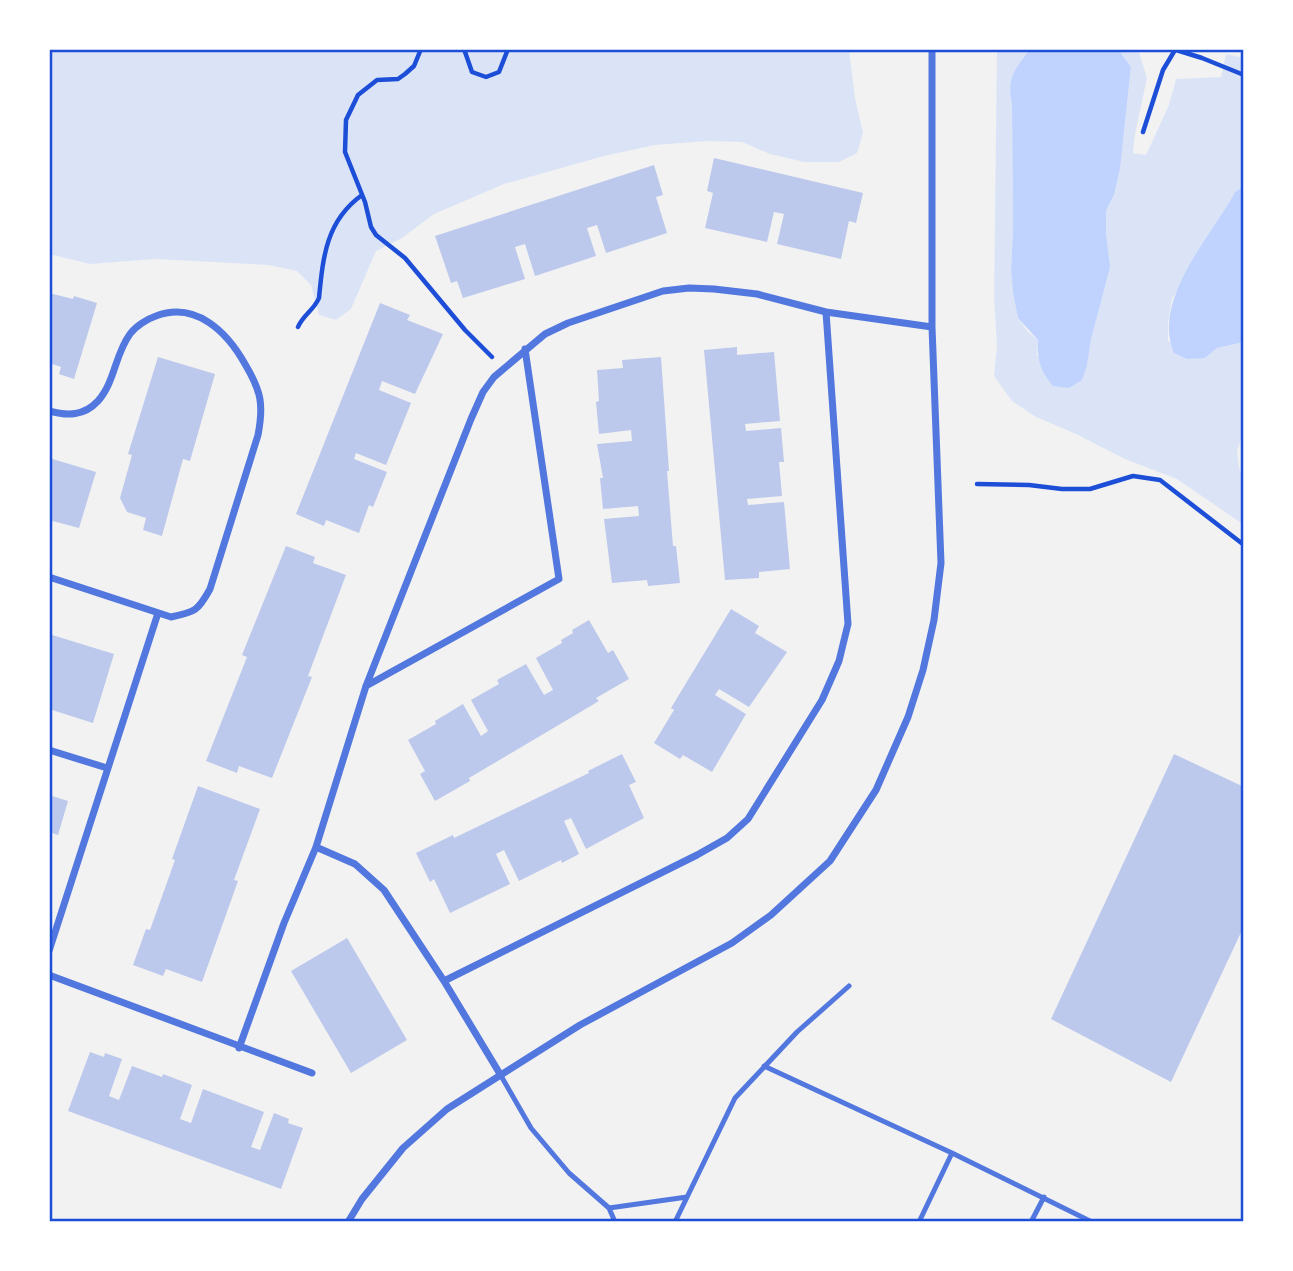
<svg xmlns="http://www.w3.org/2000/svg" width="1293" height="1271" viewBox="0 0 1293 1271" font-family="'Fira Sans',sans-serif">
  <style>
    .green { fill: #dbe4f7 }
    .water { fill: #bfd3fe }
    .building { fill: #bdc9ec }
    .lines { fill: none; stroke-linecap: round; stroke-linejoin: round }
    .path { stroke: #1d4ed8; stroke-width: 4.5 }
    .service { stroke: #5277de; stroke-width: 5 }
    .minor { stroke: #5277de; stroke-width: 7 }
    .neatline { fill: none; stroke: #1d4ed8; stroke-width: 2.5 }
  </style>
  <rect width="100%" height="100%" fill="#f2f2f2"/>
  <path class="green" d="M49,49H849L855,98L863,133L857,153L839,162H804L770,154L742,142L708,141L655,145L604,156L504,184L434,214L402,238L376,251L351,309L336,320L319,315L311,285L297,271L269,265L155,259L90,264L49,254Z
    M997,49H1030C1015,69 1006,78 1012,104L1013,230L1011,270L1013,293L1018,318L1028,332L1038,340L1037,356L1082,380L1087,366L1106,234V211L1114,195L1120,169L1131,67L1118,49H1138L1147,78L1135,134L1133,153L1146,155L1169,105L1176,79L1221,77L1226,54L1244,58V186L1235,192L1172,299L1168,322V341L1205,358L1217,348L1244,342V431L1237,451L1239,468L1244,479V525L1177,479L1125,459L1076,434L1036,417L1012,401L994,376L997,346L994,299Z"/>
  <path class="water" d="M1030,49H1118L1131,67L1120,169L1114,195L1106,211V234L1110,267L1091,339L1087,366L1082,380L1069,388L1053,386C1040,371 1037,359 1038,340L1018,318L1013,293L1011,270L1013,230L1012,104C1006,78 1015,69 1030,49Z
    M1244,186V342L1217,348L1205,358L1187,359L1174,353C1151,300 1211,237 1235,192Z"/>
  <path class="building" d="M714,158L863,193L856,223L849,221L841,259L777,244L784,214L774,212L767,242L705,228L713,193L707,191Z
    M654,165L663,195L656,197L667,233L606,253L597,225L587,228L596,256L535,276L525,244L515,247L525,279L463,298L457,281L451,283L435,236Z
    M49,293L73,299L74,296L97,303L74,379L59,374L61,367L49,363Z
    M380,303L410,315L407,320L443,334L415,394L382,381L379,390L411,403L386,465L356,453L354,459L387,472L373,507L369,505L359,533L326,520L324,526L296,514Z
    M737,347V355L774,352L780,421L745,424L746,431L781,428L784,462H779L782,496L747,499L748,505L784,502L790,569L759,572V578L725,580L704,350Z
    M158,357L215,374L190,461L183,459L162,536L143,530L146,518L127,512L120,498L132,455L128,454Z
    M661,357L669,471H667L673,546H676L680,583L648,586L647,580L612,583L604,519L639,516L638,506L603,509L600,478H603L597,444L632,441L631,430L599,434L596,402L599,401L597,370L623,368L622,360Z
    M49,458L96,472L79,528L49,520Z
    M286,546L315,557L313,563L346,575L308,676L312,677L272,778L239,766L237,773L206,761L247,657L242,655Z
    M731,609L759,626L755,633L787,652L749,707L719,689L715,695L746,714L712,772L683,755L680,759L654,743L674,710L671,708Z
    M589,620L608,653L613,650L629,679L596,698L599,701L469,778L470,781L435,801L420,774L425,771L408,740L436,724L435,721L463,704L481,736L488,731L471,700L499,684L497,680L526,664L544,695L553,690L536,658L562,643L561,640L573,633L572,630Z
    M49,634L114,654L93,723L49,709Z
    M622,754L636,782L629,785L644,818L586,849L571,818L564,821L579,854L562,863L561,860L519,881L504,850L496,854L510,884L450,913L434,879L430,882L416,853L453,835L454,838L589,773L588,771Z
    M1174,754L1244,787V926L1171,1082L1051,1019Z
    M198,786L260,809L234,880L238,881L202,982L166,969L163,976L133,965L146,929L150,930L175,860L172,859Z
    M49,795L68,801L58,835L49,832Z
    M347,938L407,1040L351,1073L291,971Z
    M90,1052L104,1057L105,1053L122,1059L109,1096L119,1100L132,1066L162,1077L163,1074L192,1085L180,1119L191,1123L203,1089L264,1112L251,1147L260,1150L274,1113L289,1119L288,1123L303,1128L281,1189L68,1111Z"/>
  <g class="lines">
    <path class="path" d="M421,49L414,66L405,74L398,79L377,80L358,95L346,120L345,152L365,202L371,227L376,235L405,258L465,330L492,357
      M464,49L472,72L486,77L499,72L508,49
      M1173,49L1202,58L1244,75
      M1143,132L1163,70L1175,50
      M298,327C303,315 314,310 319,298C323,257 326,221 362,195
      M977,484L1029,485L1062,489H1090L1133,476L1160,480L1244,545"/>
    <path class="service" d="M764,1066L952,1153L1092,1222
      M500,1074L531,1128L569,1173L609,1208
      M615,1222L609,1208L687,1197
      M675,1222L735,1098L797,1032L849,986
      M919,1222L952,1153
      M1031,1222L1044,1197"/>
    <path class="minor" d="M49,411C68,416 84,416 98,401C115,382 115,354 130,334C136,326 147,319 156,316C196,301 227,332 245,364C261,391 264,404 258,435L210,589C198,611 195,612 171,617L49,577
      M366,686L559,579L525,349
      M49,750L107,768
      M316,847L355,864L384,890L444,981L500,1074
      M49,951L158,613
      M49,975L312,1073
      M444,981L697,855L727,838L748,819L822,700L839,661L848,624L826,312
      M239,1048L284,923L316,847L366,686L471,419L483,392L494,377L545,334L568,323L663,291L689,288L714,289L757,294L826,312L932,327
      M348,1222L362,1199L403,1148L447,1109L580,1025L732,943L771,915L830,861L876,790L908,717L923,670L934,620L941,563L932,327V49"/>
  </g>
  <rect width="1293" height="1271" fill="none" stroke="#ffffff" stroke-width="102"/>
  <rect x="51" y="51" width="1191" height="1169" class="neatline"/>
</svg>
